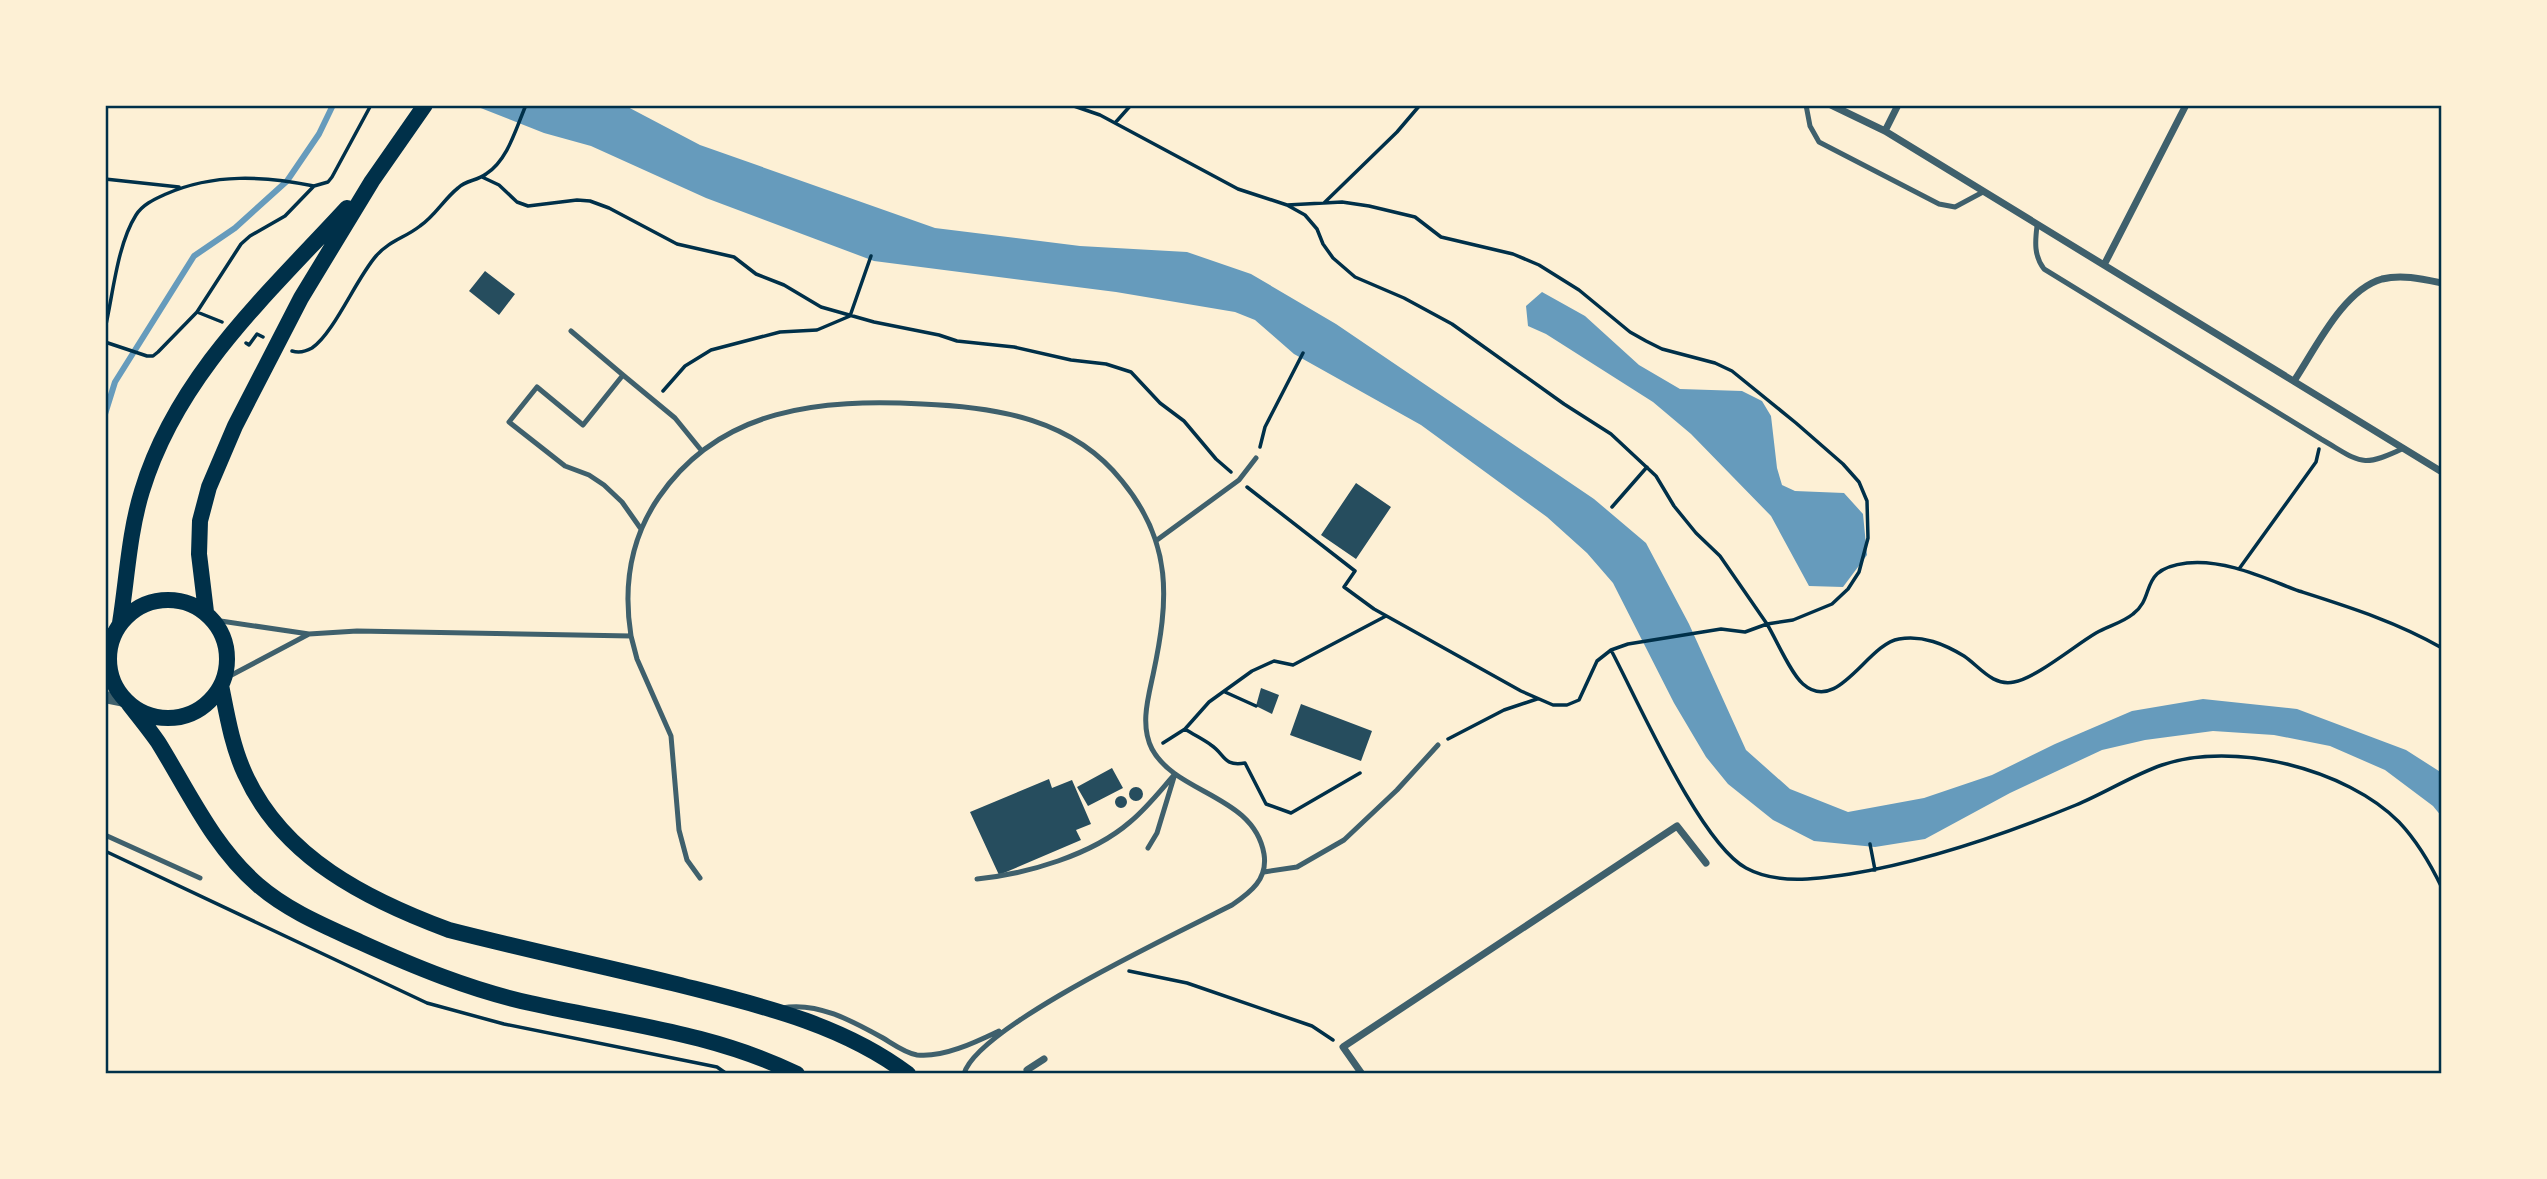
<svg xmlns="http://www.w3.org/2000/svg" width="2547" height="1179" viewBox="0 0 2547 1179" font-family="'Roboto Serif',serif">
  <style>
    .water { fill: #669bbc }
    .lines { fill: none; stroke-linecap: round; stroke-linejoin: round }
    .stream { stroke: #669bbc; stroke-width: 6 }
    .building { fill: #264d5e }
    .path { stroke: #003049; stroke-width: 3.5 }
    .service { stroke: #3f606c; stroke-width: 5 }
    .minor { stroke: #3f606c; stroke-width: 7 }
    .tertiary { stroke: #3f606c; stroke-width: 12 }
    .primary { stroke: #003049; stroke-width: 16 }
    .neatline { fill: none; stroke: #003049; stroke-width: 2.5 }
  </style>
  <rect width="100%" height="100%" fill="#fdf0d5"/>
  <path class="water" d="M473,105H624L700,145L935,228L1080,246L1187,252L1251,274L1336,324L1594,499L1646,543L1689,624L1746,750L1790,789L1848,812L1924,798L1992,775L2055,744L2132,711L2203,699L2297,709L2406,750L2442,773V817L2433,806L2385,770L2330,746L2274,735L2213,731L2145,740L2102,750L2010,793L1925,839L1875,847L1814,841L1773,820L1728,784L1706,757L1674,703L1613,583L1587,553L1547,517L1421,425L1294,354L1255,320L1235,312L1116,292L874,261L706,198L591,146L544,133Z
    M1542,292L1585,316L1639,365L1680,389L1742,391L1762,401L1771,416L1777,468L1782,485L1795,491L1844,493L1863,514L1867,555L1843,587L1809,586L1771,516L1691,434L1653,402L1546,334L1528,326L1526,306Z"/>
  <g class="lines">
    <path class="stream" d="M105,414L115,382L194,256L235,228L287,181L319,134L333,105"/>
  </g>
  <path class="building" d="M485,271L515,294L499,315L469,291Z
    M1356,483L1391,507L1356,559L1321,535Z
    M1261,688L1279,695L1272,714L1256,706Z
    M1301,704L1372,731L1361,761L1290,735Z
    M1112,768L1123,788L1088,806L1077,787Z
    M1049,779L1052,788L1072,780L1091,824L1076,830L1081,840L999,875L970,812Z
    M1129 794a7 7 0 1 1 14 0a7 7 0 1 1-14 0Z
    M1115 802a6 6 0 1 1 12 0a6 6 0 1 1-12 0Z"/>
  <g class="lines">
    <path class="path" d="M1071,105L1100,115L1238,189L1287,205L1305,215L1317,229L1323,244L1333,258L1355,277L1404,298L1452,324L1564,404L1611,434L1656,476L1674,506L1696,533L1720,556L1767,624L1793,620L1832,604L1848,589L1859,572L1868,538L1867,501L1859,482L1843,464L1796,423L1732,371L1715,363L1662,349L1646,341L1630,332L1579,290L1539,265L1513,254L1441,237L1415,217L1369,206L1342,202L1287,205
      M1115,123L1131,105
      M482,177L499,185L517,202L528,206L577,200L590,201L609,208L677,244L734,257L756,274L784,285L821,307L874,322L939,335L957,341L1014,347L1071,360L1106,364L1131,372L1160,403L1184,421L1216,459L1231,472
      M105,179L179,187
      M1324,203L1397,132L1420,105
      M197,312L222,322
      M105,329C113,295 117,245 136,215C143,204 155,199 166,194C214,173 264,176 314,186
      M105,342L147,356H153L158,352L197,312L241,244L250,236L285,216L314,186L328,182L332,177L371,105
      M246,343L249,345L257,334L263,337
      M292,351C299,353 305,352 312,348C334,333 356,279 376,256C390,240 405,238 420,226C435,216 444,199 458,188C466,180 477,181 486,174C508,160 516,128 526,105
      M663,391L685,366L711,350L780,332L817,330L850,316L871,256
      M1260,447L1265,427L1303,353
      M1247,487L1355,571L1344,587L1374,609L1521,691L1553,705H1567L1579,700L1597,661L1611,650L1628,644L1721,629L1745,632L1767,624C1776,639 1791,674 1803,684C1838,715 1867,644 1899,639C1923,635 1944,644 1964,656C1979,666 1993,687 2014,682C2036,678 2074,646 2096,633C2108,626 2122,623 2133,614C2157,596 2137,569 2187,563C2225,559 2264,578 2299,591C2349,607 2397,622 2442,648
      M1612,507L1647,467
      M2239,569L2316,462L2319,449
      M1611,650C1638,701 1700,843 1746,868C1777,885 1817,879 1850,874C1928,861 2003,835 2076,805C2105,793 2133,775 2162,765C2233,740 2347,769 2399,822C2417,841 2431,865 2442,888
      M1225,692L1256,706
      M1448,739L1504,710L1537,699
      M1163,743L1185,729
      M1360,773L1291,813L1266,804L1245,763C1223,767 1225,754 1211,745C1203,739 1194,735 1185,729L1209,702L1252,671L1274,661L1293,665L1386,616
      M1870,844L1875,870
      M105,851L427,1003L504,1024L717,1067L727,1074
      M1129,971L1187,983L1312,1026L1333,1040"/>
    <path class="service" d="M1806,105L1810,126L1819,142L1939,204L1955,207L1983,192
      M2037,226C2035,242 2034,256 2044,269L2321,439C2361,462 2360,469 2404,448
      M571,331L623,375
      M641,529L622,502L604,485L589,475L565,466L509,422L537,387L583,425L623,375L675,418L701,450
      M1157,540L1239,480L1256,458
      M214,620L309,634L357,631L631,636L637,659L671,736L679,830L687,860L700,878
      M631,636C623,586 630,539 659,497C721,407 821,399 922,404C997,407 1073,419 1122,481C1173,543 1169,600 1153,675C1148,698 1140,726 1152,749C1176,794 1254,795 1264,854C1268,879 1251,892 1232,905C1182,931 977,1026 964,1074
      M224,679L309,634
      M105,835L200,878
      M1148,848L1157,833L1174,777
      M1264,872L1297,867L1344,840L1397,790L1438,745
      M977,879C1027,874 1092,855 1130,822C1147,808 1160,791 1175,774
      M782,1008C817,1001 854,1022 883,1038C893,1044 905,1053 917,1055C943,1058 976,1042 999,1031"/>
    <path class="minor" d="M1831,105L1885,131L2442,472
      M1885,131L1898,105
      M2104,265L2186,105
      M2294,381C2316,348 2343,290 2382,279C2402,274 2423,279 2442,283
      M1030,1074L1027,1070L1044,1059
      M1362,1074L1343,1047L1677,826L1706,863"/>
    <path class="tertiary" d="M105,638L115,631
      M105,697L125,701"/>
    <path class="primary" d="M109 659a59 59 0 1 1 118 0a59 59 0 1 1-118 0Z
      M206,612L199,554L200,521L209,487L235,426L301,298L372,181L425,105
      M120,623C127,579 129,533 142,491C177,375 268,294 347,208
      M221,685C227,715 232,746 245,774C283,858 368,900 449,930C523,949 598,965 672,983C754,1004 839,1022 908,1074
      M129,704C139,717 149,729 158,742C189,792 213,846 258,885C288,911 325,926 360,942C415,967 471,990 530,1003C619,1023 714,1033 797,1074"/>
  </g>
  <rect width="2547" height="1179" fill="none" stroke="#fdf0d5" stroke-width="214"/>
  <rect x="107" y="107" width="2333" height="965" class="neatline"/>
</svg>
